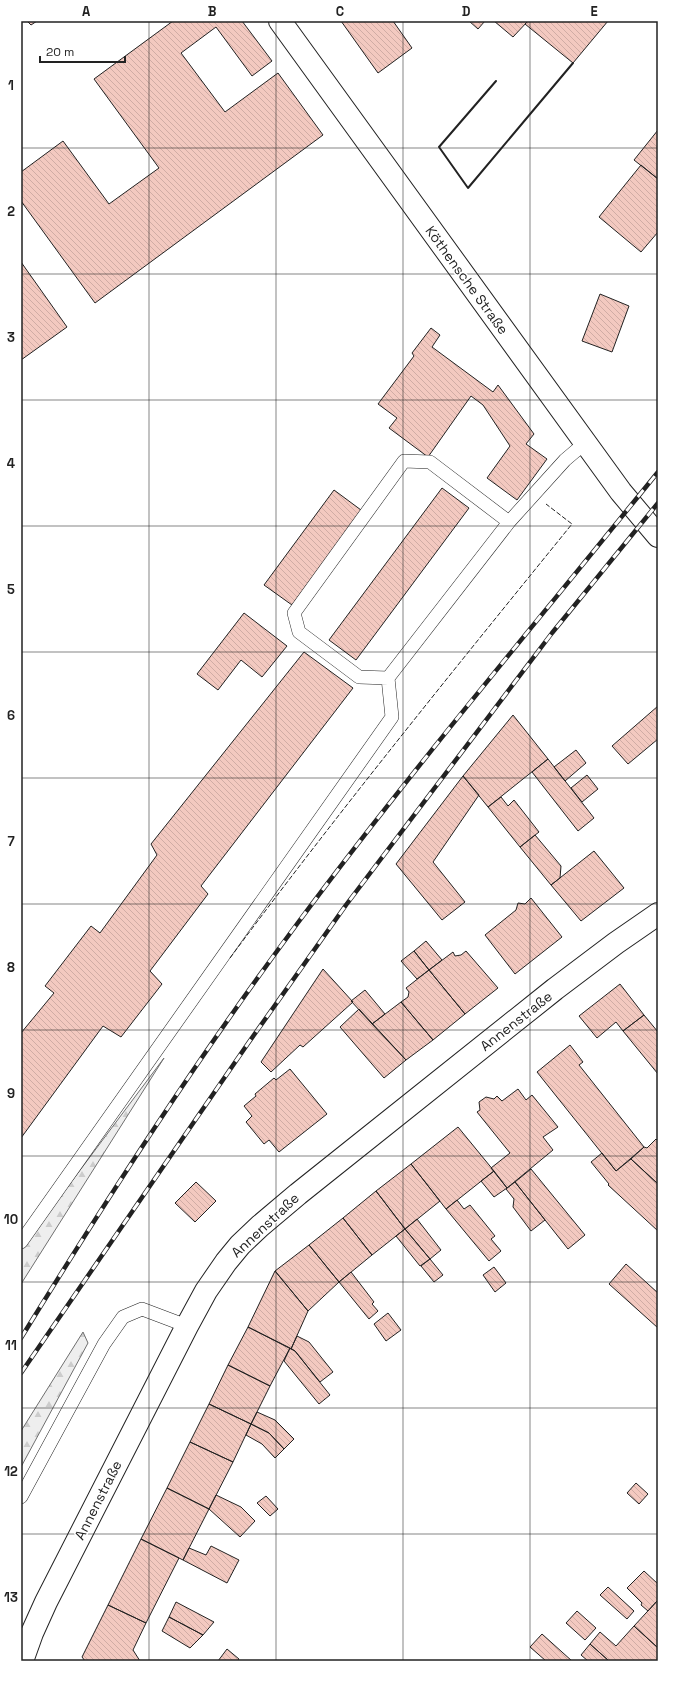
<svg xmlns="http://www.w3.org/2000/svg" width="679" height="1682" viewBox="0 0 679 1682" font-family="'Space Grotesk',sans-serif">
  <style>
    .forest { fill: url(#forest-firs); stroke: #6f6f6f }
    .building { fill: url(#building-back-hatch); stroke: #222 }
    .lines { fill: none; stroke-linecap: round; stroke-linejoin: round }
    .service-casing { stroke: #222; stroke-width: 14 }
    .secondary-casing { stroke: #222; stroke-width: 24 }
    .service { stroke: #fff; stroke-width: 13 }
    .secondary { stroke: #fff; stroke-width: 22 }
    .rail-casing { stroke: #222; stroke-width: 4.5 }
    .rail { stroke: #fff; stroke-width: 3; stroke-dasharray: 9; stroke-linecap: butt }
    .fence { stroke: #222; stroke-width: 1; stroke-dasharray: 5 2; stroke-linecap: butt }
    .wall { stroke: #222; stroke-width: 2 }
    .grid { fill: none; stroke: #222; stroke-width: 1; stroke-opacity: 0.55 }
    .labels { text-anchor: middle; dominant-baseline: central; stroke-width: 3; stroke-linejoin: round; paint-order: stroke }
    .street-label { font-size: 14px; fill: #222; stroke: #fff }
    .neatline { fill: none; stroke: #222; stroke-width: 1.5 }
    .grid-label { font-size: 13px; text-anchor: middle; font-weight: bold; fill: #222 }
  </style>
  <defs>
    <pattern id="forest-firs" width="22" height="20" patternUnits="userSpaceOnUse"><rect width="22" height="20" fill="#eee"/><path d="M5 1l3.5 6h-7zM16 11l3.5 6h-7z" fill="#ccc"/></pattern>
    <pattern id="building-back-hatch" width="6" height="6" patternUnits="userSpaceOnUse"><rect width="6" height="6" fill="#f3c9c0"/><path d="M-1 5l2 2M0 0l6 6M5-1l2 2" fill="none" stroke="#d0aca5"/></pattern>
  </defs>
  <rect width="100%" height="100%" fill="#fff"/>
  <path class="forest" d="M164,1058L21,1284V1249Z
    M83,1332L88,1343L21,1467V1431Z"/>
  <path class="building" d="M27,21H37L31,25Z
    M173,21H242L272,61L252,76L216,27L181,53L225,112L278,73L323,135L95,303L21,201V172L63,141L109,204L159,168L94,79Z
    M341,21H393L412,48L378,73Z
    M469,21H485L478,29Z
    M494,21H528L513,37Z
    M528,21H608L573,63L525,24Z
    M658,130V179L634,160Z
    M641,165L658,179V232L641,252L599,217Z
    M21,262L67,327L21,360Z
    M600,294L629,306L612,352L582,341Z
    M431,328L440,335L432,347L493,392L498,385L534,434L526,444L547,459L517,500L487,478L510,446L483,405L471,396L428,457L389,428L397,418L378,404L414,356L412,353Z
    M442,488L469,508L356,660L329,640Z
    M334,490L361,510L292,605L264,585Z
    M244,613L287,646L262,677L241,660L218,690L197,674Z
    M304,652L353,688L201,886L208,894L150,971L162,984L121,1037L103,1026L21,1138V1033L54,993L45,986L91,926L100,933L157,855L151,844Z
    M658,706V739L628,764L612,746Z
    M513,715L548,759L488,807L463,776Z
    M576,750L586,763L565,781L554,767Z
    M548,759L594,818L578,831L532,772Z
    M587,775L598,789L582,802L571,788Z
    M463,776L479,795L433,862L465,902L442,920L396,864Z
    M501,797L508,806L514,800L539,832L520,847L488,807Z
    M535,835L561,866L560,878L551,885L520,847Z
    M594,851L624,888L581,921L551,885Z
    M531,898L562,937L515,974L485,935L516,910L518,903L525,904Z
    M426,941L442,960L429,970L414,951Z
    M414,951L429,970L417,979L401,961Z
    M466,951L498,988L465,1014L429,970L453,952L455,956L461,955Z
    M323,969L353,1002L303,1047L300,1045L271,1072L261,1062Z
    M429,970L465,1014L433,1040L401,1002L408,997L409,992L406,988Z
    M620,984L644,1015L623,1031L616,1022L597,1038L579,1016Z
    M365,990L385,1014L372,1024L351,1001Z
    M401,1002L433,1040L406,1060L372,1024Z
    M359,1009L406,1060L384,1078L340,1027Z
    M644,1015L658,1032V1074L623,1031Z
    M570,1045L583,1062L579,1065L644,1147L616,1171L537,1072Z
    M290,1069L327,1114L279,1152L269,1140L264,1144L246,1122L252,1116L244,1106L256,1096L255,1094L274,1078L276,1080Z
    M518,1089L526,1100L532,1095L558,1127L543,1137L553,1150L507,1188L491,1168L510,1153L477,1112L480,1110L479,1102L486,1097L494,1099L497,1096L502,1101Z
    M458,1127L494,1171L446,1209L411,1164Z
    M656,1139L658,1141V1184L631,1159L644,1147L647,1148Z
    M602,1153L616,1171L631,1159L658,1184V1231L608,1185L609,1184L591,1162Z
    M411,1164L440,1201L405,1229L376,1191Z
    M531,1169L585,1235L568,1249L515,1182Z
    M494,1171L507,1188L494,1197L481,1181Z
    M196,1182L216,1201L195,1222L175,1203Z
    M515,1182L545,1220L531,1231L513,1207L514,1199L506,1189Z
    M376,1191L405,1229L372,1255L343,1218Z
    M457,1200L464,1209L470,1205L495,1236L491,1239L501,1251L489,1261L446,1209Z
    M343,1218L372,1255L339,1282L309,1245Z
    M417,1219L441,1250L430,1259L405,1229Z
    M405,1229L430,1259L420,1266L396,1236Z
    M309,1245L339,1282L308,1311L275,1271Z
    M430,1259L443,1275L434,1282L421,1266Z
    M626,1264L658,1293V1328L609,1284Z
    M494,1267L506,1283L495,1292L483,1275Z
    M275,1271L308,1311L291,1349L248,1327Z
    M351,1272L374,1302L372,1304L378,1311L369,1319L339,1282Z
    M388,1313L401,1330L386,1341L374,1324Z
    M248,1327L290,1348L270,1386L228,1365Z
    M297,1336L309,1342L333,1372L320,1382L295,1351L291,1349Z
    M290,1348L295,1351L330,1395L319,1404L284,1361Z
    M228,1365L270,1386L251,1424L209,1404Z
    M209,1404L251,1424L233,1462L190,1442Z
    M257,1412L275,1420L294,1439L284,1449L269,1433L251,1424Z
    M251,1424L269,1433L284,1449L275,1458L262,1444L246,1435Z
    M190,1442L233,1462L209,1509L167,1488Z
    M636,1483L648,1494L639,1504L627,1493Z
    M167,1488L209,1509L183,1560L141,1539Z
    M216,1495L241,1507L255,1521L240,1537L209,1509Z
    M266,1496L278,1509L270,1516L257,1503Z
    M141,1539L179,1558L146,1623L108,1605Z
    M211,1546L239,1560L227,1583L183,1560L189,1548L206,1555Z
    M644,1571L658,1584V1600L648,1611L641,1605L642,1603L627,1588Z
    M608,1587L634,1611L627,1619L600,1595Z
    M658,1600V1648L634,1626Z
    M176,1602L214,1622L203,1635L169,1617Z
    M108,1605L146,1623L133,1650L140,1661H85L82,1657Z
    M577,1611L596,1628L585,1640L566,1623Z
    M169,1617L203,1635L190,1648L162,1631Z
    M634,1626L658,1648V1661H609L590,1644L600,1632L616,1646Z
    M542,1634L572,1661H546L530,1647Z
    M590,1644L609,1661H588L581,1655Z
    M227,1649L239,1659L238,1661H218Z"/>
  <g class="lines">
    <g class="service-casing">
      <path id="service" d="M509,522L430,462L404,461L294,613L299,632L359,677L388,678L509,522L565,460L585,443
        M21,1242L392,717L388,678
        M21,1497L104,1344L123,1317L142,1309L187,1326"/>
    </g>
    <g class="secondary-casing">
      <path id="secondary" d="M280,21L621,492L658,536
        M22,1661L32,1633L46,1602L187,1326L206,1291L226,1262L240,1245L260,1226L298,1194L555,989L616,943L658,914"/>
    </g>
    <use href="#service" class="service"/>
    <use href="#secondary" class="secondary"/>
    <g class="rail-casing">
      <path id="rail" d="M21,1338C108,1197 198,1057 297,924C412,769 537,622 658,472
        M21,1373L249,1042L346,905L552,633L658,503"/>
    </g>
    <use href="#rail" class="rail"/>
    <path class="fence" d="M230,958C340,810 456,667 572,524L546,504"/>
    <path class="wall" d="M496,81L439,147L468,188L573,63"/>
  </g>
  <path class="grid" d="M149,21V1661M276,21V1661M403,21V1661M530,21V1661M21,148H658M21,274H658M21,400H658M21,526H658M21,652H658M21,778H658M21,904H658M21,1030H658M21,1156H658M21,1282H658M21,1408H658M21,1534H658"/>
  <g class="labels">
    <g class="street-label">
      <text transform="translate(467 280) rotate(54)">Köthensche Straße</text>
      <text transform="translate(516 1021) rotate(-38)">Annenstraße</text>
      <text transform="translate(265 1225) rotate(-43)">Annenstraße</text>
      <text transform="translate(98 1500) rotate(-63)">Annenstraße</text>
    </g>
  </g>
  <rect width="679" height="1682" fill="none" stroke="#ffffff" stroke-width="44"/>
  <path d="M40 56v6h85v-6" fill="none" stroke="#222222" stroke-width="2"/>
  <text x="46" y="56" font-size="12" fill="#222222" stroke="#ffffff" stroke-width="3" paint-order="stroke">20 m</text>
  <rect x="22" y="22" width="635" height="1638" class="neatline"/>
  <g class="grid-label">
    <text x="86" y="16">A</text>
    <text x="212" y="16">B</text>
    <text x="340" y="16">C</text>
    <text x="466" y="16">D</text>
    <text x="594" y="16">E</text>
    <text x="11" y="90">1</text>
    <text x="11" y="216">2</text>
    <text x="11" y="342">3</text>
    <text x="11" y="468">4</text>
    <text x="11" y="594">5</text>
    <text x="11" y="720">6</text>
    <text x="11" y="846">7</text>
    <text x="11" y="972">8</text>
    <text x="11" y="1098">9</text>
    <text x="11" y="1224">10</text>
    <text x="11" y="1350">11</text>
    <text x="11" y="1476">12</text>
    <text x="11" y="1602">13</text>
  </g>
</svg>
